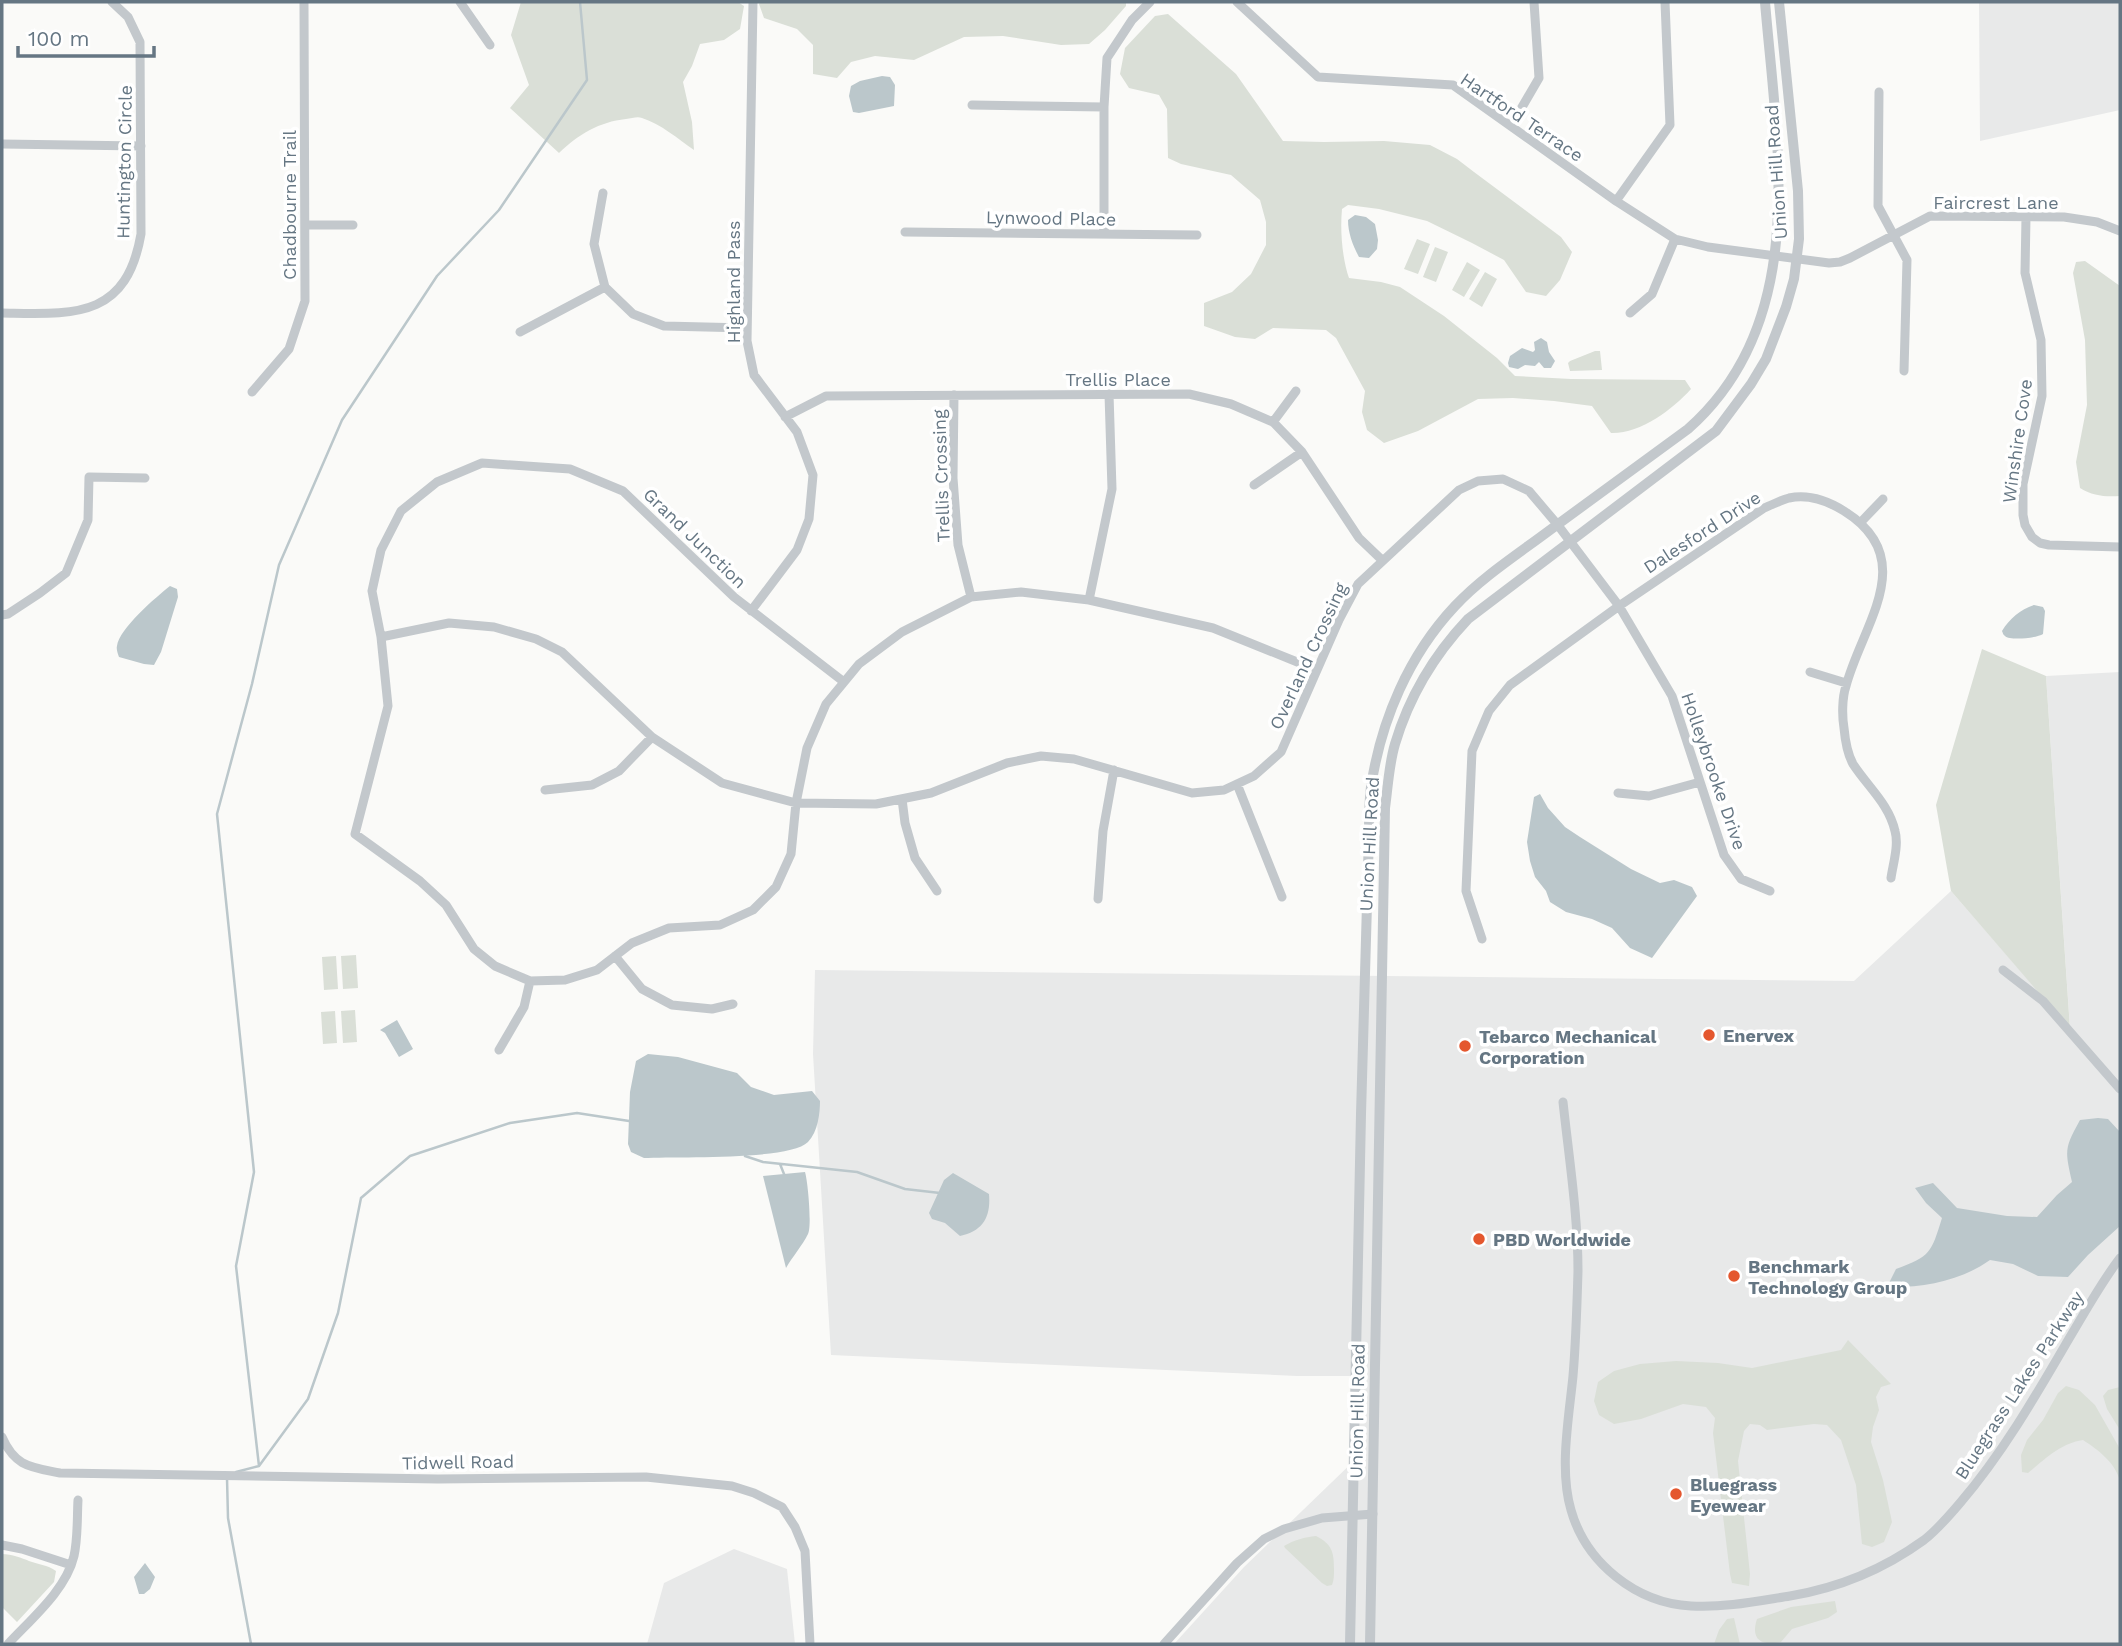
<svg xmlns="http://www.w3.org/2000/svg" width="2122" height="1646" viewBox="0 0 2122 1646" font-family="'Work Sans',sans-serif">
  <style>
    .built { fill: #e8e9e9 }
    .green { fill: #dadfd7 }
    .water { fill: #bbc7cb }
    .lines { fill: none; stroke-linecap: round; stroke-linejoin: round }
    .stream { stroke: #bbc7cb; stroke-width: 2.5 }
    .minor { stroke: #c3c8cc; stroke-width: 9 }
    .tertiary { stroke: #c3c8cc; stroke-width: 10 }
    .poi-dot { fill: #e4572e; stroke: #fff; stroke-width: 2.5 }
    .labels { text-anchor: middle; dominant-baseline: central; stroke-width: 7; stroke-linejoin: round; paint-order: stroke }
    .street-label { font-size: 18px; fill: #657683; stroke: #fff }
    .poi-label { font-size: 18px; font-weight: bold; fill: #657683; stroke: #fff; text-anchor: start }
  </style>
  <rect width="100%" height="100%" fill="#fafaf8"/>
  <path class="built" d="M1979,2H2120V110L1980,141Z
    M2120,672V1644H1174L1244,1567L1360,1455L1359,1376H1297L831,1355L813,1054L815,970L1854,981L1951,891L2070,1028L2046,676Z
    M734,1549L787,1569L795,1644H647L664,1583Z"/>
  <path class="green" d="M521,2H738L744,6L740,29L724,40L700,44L692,66L683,82L692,122L694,150C678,139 661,124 642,118C638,116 632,118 626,119C599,122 579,134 559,153L510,108L529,85L511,35Z
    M760,2L792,3L1126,2V6L1105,30L1089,44L1061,45L1003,36L964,37L914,60L875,56L851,62L837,78L813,74V45L797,29L764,18L759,4Z
    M1168,14L1236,74L1283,141L1324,142L1384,141L1430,145L1457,159L1474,172L1561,237L1572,252L1560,280L1546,296L1526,292L1504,260L1472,243L1427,221L1379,209L1348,205L1342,209C1340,230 1342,258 1349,278L1381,282L1400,287L1444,316L1497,358L1515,376L1571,379L1685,380L1691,389C1672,410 1640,434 1611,433L1592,406L1554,401L1513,398L1478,399L1418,431L1384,443L1367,430L1362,412L1365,391L1336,338L1326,330L1273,328L1255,339L1235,337L1204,326V303L1232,292L1251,274L1266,245V222L1260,200L1231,175L1181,164L1168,158L1167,109L1159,95L1129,88L1120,74L1125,48L1155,16Z
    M1417,239L1430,244L1418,274L1404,269Z
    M1435,247L1448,252L1436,282L1423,277Z
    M2085,261L2120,286V496C2105,497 2093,496 2080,488L2076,462L2087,405L2085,340L2073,273L2076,262Z
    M1467,262L1480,270L1464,297L1452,290Z
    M1485,272L1497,279L1482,307L1469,299Z
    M1595,351H1600L1602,370L1570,371L1568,363L1570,361Z
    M1982,649L2046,676L2070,1029L1951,891L1936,805Z
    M356,955L358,988L343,989L341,956Z
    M336,956L338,989L324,990L322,957Z
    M355,1010L357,1042L343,1043L341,1011Z
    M335,1011L337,1043L323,1044L321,1012Z
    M1848,1340L1891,1384L1881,1387L1876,1397L1879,1410L1873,1427L1871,1442L1883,1480L1892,1522L1884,1542L1872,1547L1862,1544L1856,1485L1841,1440L1827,1425L1814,1424L1767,1430L1760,1425L1750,1424L1744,1431L1738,1461L1750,1574L1749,1586L1732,1583L1730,1574L1713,1433L1715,1418L1706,1407L1683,1404L1641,1419L1614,1424L1599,1415L1594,1401L1598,1382L1614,1371L1640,1364L1676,1361L1718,1363L1752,1368L1841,1350Z
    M2066,1386L2079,1390L2095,1405L2120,1449V1481C2115,1462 2098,1450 2083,1440C2061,1443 2045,1459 2028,1473L2022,1472L2021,1455L2027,1440L2043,1420L2058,1393Z
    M2120,1387V1430L2107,1409L2103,1396L2108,1390Z
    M1316,1536C1332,1544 1334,1552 1334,1569C1334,1575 1334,1580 1332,1585L1327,1586L1322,1583L1285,1548L1284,1546C1294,1540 1305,1537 1316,1536Z
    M2,1554C12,1554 22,1558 29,1561C37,1564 48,1565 56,1571L54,1582L17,1622L2,1607Z
    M1835,1601L1837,1612L1828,1618L1792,1629L1781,1642C1762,1646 1750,1640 1757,1619L1791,1607Z
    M1734,1618L1740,1644H1714L1719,1630L1727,1619Z"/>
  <path class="water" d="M882,76L890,77L895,85L894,106L859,113L853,112L849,96L851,86L860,81Z
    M1355,215L1366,217L1375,224L1378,240L1377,249L1369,258L1359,257C1353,246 1348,233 1348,220Z
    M1541,338L1547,342L1549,352L1555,361L1551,368H1544L1539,362L1535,366L1525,365L1518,369L1509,367L1508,363L1510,356L1522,348L1533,352L1535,350L1534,342Z
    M170,586L177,589L178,597L161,652L154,665L144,664L119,657C118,654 116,649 117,646C119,629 156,597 170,586Z
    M2034,605L2043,607L2045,611L2043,634C2037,638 2010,641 2005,636C2003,635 2003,633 2002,631C2010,618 2020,610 2034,605Z
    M1540,794L1548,808L1565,827L1580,837L1631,869L1660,883L1674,880L1692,887L1697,896L1652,958L1630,948L1612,928L1592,919L1566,912L1550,902L1546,891L1535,877L1530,861L1527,842L1534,797Z
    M397,1020L413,1049L399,1057L385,1033L380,1030Z
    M648,1054L678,1057L737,1073L751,1087L774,1095L812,1091L820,1101C820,1113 818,1132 808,1142C789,1161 675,1156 644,1158L631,1152L628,1144L630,1092L636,1061Z
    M2098,1118L2108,1119L2120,1132V1226L2088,1255L2068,1277L2038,1276L2013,1264L1990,1260C1961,1281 1922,1288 1887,1287L1896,1269C1931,1256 1931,1253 1942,1218L1926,1203L1915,1188L1933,1183L1957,1208L2007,1216L2037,1217L2057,1195L2072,1182C2065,1150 2064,1149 2080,1120Z
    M805,1172C808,1182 812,1226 808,1234C802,1246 793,1256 786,1268L763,1176Z
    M953,1173L989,1194C991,1217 983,1231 960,1236L945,1223L932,1219L929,1213L944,1180Z
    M145,1563L155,1577L150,1589L144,1594H139L134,1577Z"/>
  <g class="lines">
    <path class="stream" d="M745,1156L763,1162L857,1172L905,1189L940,1193
      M780,1164L784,1174
      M259,1466L236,1266L254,1172L217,814L252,684L279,565L342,420L437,276L499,210L587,80L580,2
      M236,1472L259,1466L308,1399L338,1313L361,1198L410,1156L510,1123L577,1113L629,1121
      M227,1478L228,1518L251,1644"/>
    <path class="minor" d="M460,2L490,45
      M1237,2L1318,77L1453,85L1616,201L1675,239L1708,247L1829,263L1840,262L1850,258L1930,216L2064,217L2097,222L2120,231
      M1879,92L1878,206L1907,260L1904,371
      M972,105L1104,107
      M1511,126L1539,78L1534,2
      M2,144L141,146
      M603,193L594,244L605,287L633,314L664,326L747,328
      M1616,201L1670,125L1665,2
      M2026,217L2025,273L2041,340L2042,396L2023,484V515L2025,525L2032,537L2040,543L2049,545L2120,547
      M305,225H353
      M905,232L1197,235
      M1104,234V107L1107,58L1132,20L1150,2
      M2,313C73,314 126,320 141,234L140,42L128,17L112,2
      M1630,313L1652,294L1675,239
      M520,332L605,287
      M252,392L289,349L305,301L304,2
      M954,395L953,478L958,545L971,597
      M785,417L826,396L1189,394L1231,404L1273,422L1302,452L1359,538L1383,561
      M1273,422L1296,391
      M1254,485L1302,452
      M1861,522L1883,499
      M1089,600L1112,489L1109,394
      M751,611L797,550L809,519L813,475L797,432L754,375L747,341L753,2
      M2,615L8,614L40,593L66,573L88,520L89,477L145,478
      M381,637L449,623L494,627L536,639L562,652L652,737L722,783L796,803L876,804L931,793L1007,763L1041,756L1074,759L1192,793L1224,790L1254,776L1281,752L1339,620L1358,584L1459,490L1478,481L1503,479L1529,491L1557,524L1619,606L1672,696L1724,855L1741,879L1770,891
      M1810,672L1846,683
      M844,682L734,597L623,491L570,469L482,463L437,482L401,511L381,550L372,591L381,637L388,706L355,834L420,881L446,905L474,949L495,966L530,981L565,980L597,970L632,943L669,928L720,925L753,910L776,887L791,854L796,803L807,748L826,704L859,664L902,632L971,597L1021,592L1089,600L1213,628L1317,670
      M1237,784L1282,897
      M545,790L592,785L619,771L652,737
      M1618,793L1649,796L1700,782
      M902,799L905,823L915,858L937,891
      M1098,899L1103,831L1114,770
      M1482,939L1466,891L1472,751L1489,711L1510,685L1619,606L1764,508C1772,505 1781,500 1789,498C1808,494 1828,501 1844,511C1921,559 1862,625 1846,686C1842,698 1842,716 1844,728C1845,739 1848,755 1853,764C1868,787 1889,804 1895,831C1899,845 1893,864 1891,878
      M615,956L642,989L672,1005L712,1009L733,1004
      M2003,970L2043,1001L2120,1089
      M499,1050L524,1007L530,981
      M1563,1102C1569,1158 1578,1215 1578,1271C1577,1306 1576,1341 1573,1376C1569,1417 1559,1470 1571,1510C1586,1563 1636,1603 1691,1606C1724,1608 1758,1601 1790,1596C1838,1588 1884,1569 1924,1540C1937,1530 1949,1516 1960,1503C2002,1454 2035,1397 2067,1342C2084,1314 2100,1284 2120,1258
      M2,1437C15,1467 31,1467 60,1473L438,1479L646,1477L732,1486L754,1493L782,1507L795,1527L805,1551L810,1644
      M2,1545L22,1549L71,1565
      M8,1644C31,1619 66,1590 74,1556C78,1538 77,1518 78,1500
      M1164,1644L1237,1563L1264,1539L1284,1529L1322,1518L1373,1514"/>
    <path class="tertiary" d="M1350,1644L1361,1114L1369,834C1369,819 1369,802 1371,787C1381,720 1409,655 1455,606C1482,577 1518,554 1550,530C1596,496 1642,463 1688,429C1811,320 1777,147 1765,2
      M1370,1644L1385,808C1388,786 1389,764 1395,744C1409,697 1435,654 1468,619L1716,431L1751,384L1766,359L1786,307L1794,279L1799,239L1798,191L1779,2"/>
  </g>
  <g class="poi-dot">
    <circle cx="1709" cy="1035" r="7"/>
    <circle cx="1465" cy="1046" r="7"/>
    <circle cx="1479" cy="1239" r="7"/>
    <circle cx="1734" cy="1276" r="7"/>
    <circle cx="1676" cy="1494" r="7"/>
  </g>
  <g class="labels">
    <g class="street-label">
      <text transform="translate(1522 117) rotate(34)">Hartford Terrace</text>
      <text transform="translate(124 162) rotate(-89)">Huntington Circle</text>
      <text transform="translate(1776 172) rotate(-94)">Union Hill Road</text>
      <text x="1996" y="202">Faircrest Lane</text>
      <text transform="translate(289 205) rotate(-90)">Chadbourne Trail</text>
      <text transform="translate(1051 218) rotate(1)">Lynwood Place</text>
      <text transform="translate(733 282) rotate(-90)">Highland Pass</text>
      <text x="1118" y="379">Trellis Place</text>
      <text transform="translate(2017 441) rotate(-82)">Winshire Cove</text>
      <text transform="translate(941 476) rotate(-92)">Trellis Crossing</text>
      <text transform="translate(1702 532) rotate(-33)">Dalesford Drive</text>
      <text transform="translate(695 538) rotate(44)">Grand Junction</text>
      <text transform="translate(1308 656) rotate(-65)">Overland Crossing</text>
      <text transform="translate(1714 771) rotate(71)">Holleybrooke Drive</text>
      <text transform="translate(1369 844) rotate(-87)">Union Hill Road</text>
      <text transform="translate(2019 1385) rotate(-57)">Bluegrass Lakes Parkway</text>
      <text transform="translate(1357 1411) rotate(-89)">Union Hill Road</text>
      <text transform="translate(458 1462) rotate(-1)">Tidwell Road</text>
    </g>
    <g class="poi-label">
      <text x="1723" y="1035">Enervex</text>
      <text x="1479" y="1036">Tebarco Mechanical<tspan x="1479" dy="21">Corporation</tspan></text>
      <text x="1493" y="1239">PBD Worldwide</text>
      <text x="1748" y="1266">Benchmark<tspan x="1748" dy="21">Technology Group</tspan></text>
      <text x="1690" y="1484">Bluegrass<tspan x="1690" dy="21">Eyewear</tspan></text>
    </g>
  </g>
  <rect width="2122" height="1646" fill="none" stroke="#657683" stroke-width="7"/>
  <path d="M18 46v10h136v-10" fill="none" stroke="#657683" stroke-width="3.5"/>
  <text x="28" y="46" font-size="21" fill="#657683" stroke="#ffffff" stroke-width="5" paint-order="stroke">100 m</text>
</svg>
